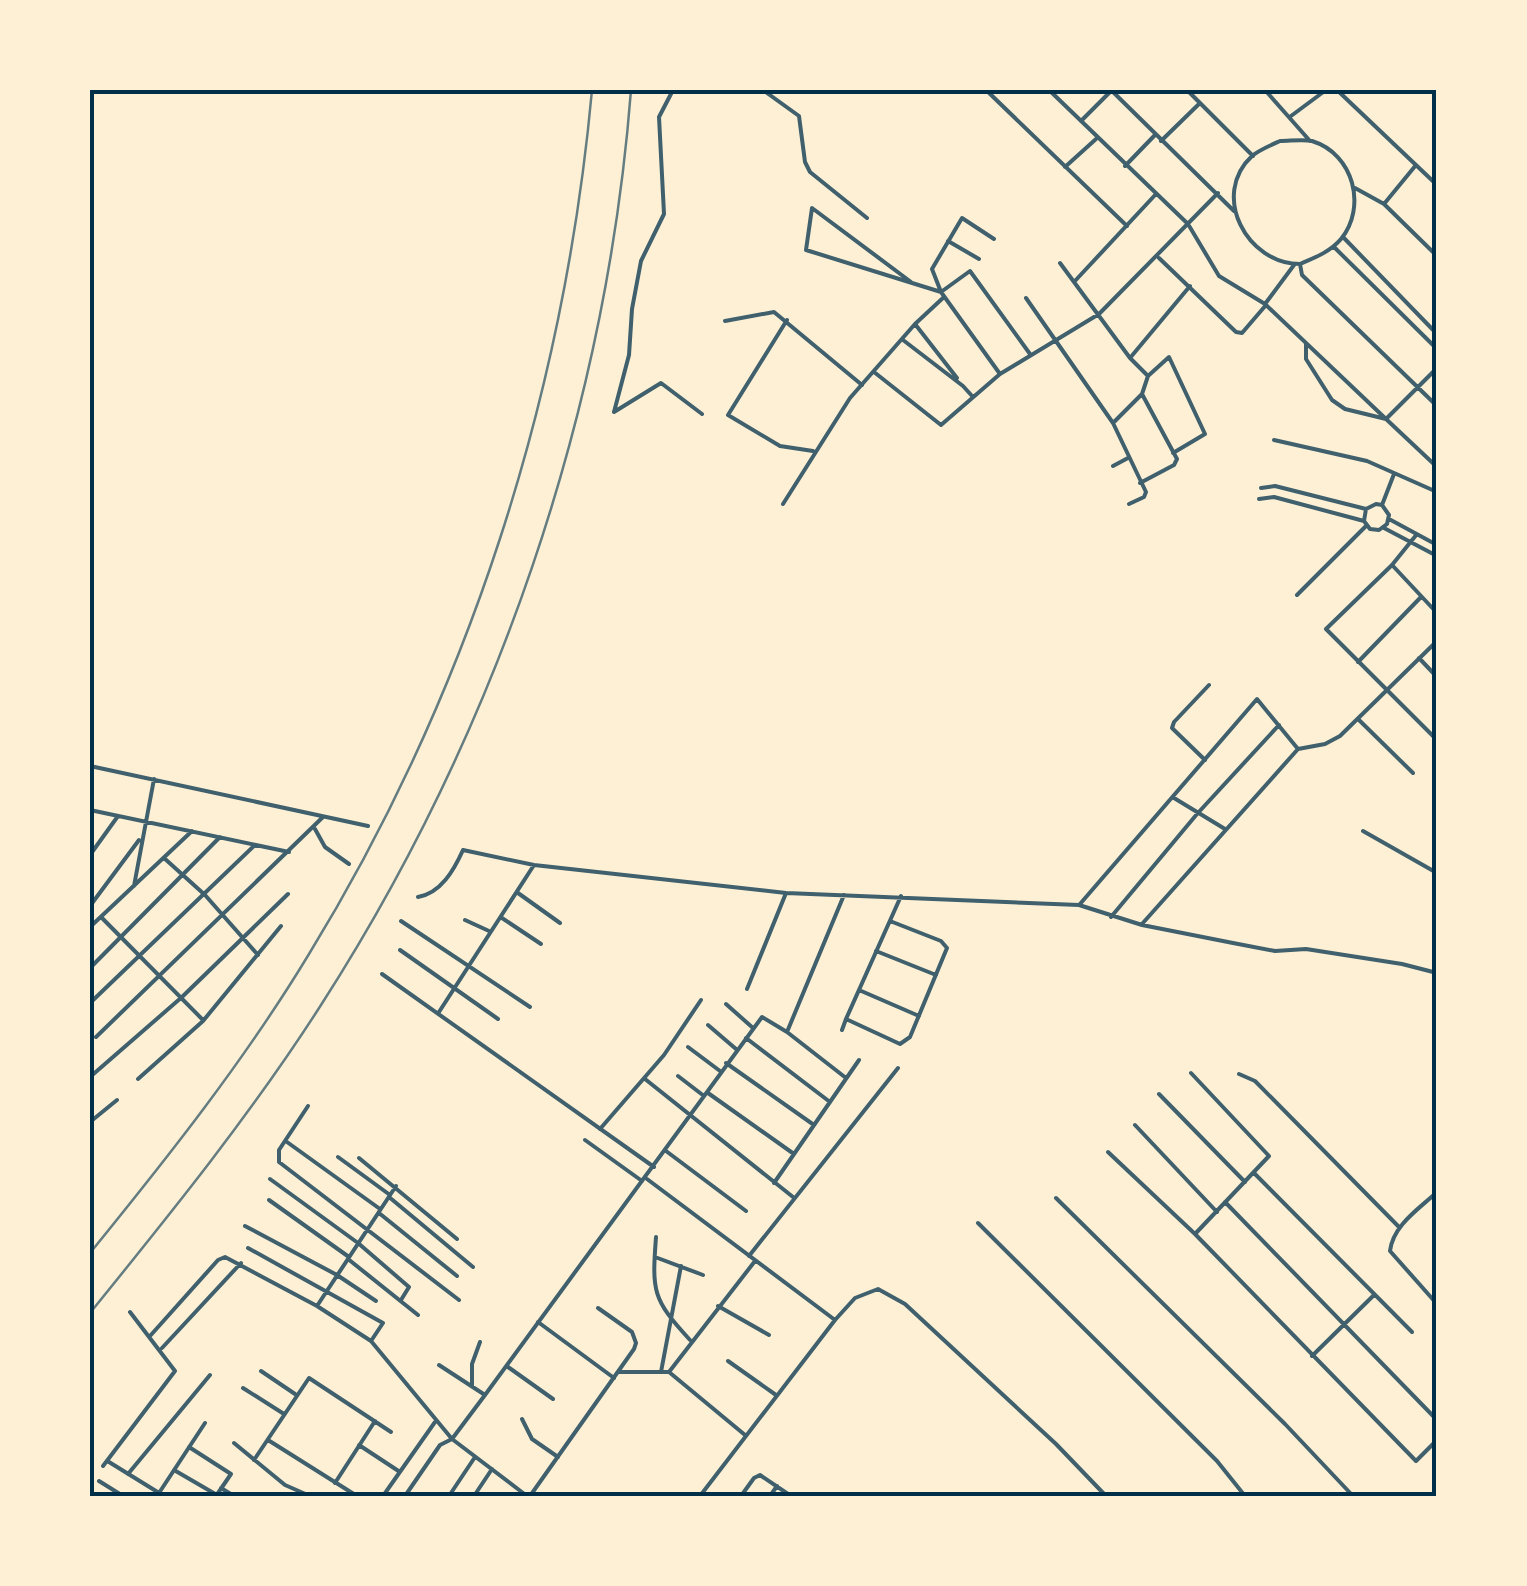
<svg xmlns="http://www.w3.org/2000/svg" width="1527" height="1586" viewBox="0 0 1527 1586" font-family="Bitter,serif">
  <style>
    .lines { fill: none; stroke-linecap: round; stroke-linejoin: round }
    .minor { stroke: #3f606c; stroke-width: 4 }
    .rail { stroke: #657d81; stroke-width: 2.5 }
    .neatline { fill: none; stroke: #003049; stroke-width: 4 }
  </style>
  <rect width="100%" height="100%" fill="#fdf0d5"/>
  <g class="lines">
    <path class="minor" d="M763,90L799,116L805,162L810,172L867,218
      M986,90L1127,226
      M1049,90L1188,224L1219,276L1265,304L1386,419L1437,368
      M1111,90L1234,211
      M1187,90L1253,156
      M1265,90L1310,141
      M1337,90L1437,185
      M1291,116L1326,90
      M1081,121L1111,91
      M1161,141L1200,103
      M1280,141C1290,141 1303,139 1312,141C1354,154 1367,207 1341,239C1330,252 1314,258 1300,264C1247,264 1210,195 1252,156C1259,150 1271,145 1280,141Z
      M1125,166L1155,135
      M1065,167L1096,139
      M1355,188L1384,204L1437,256
      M1384,204L1416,165
      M1343,237L1437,334
      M994,239L962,218L932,269L941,292L1000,374
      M948,241L979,259
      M1334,247L1437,349
      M1159,258L1236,332L1242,333L1266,305
      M1060,263L1130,358L1148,376
      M1300,264L1302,275L1437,406
      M911,282L812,208L806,250L941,292L970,271L1030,354
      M1074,282L1156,194
      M1026,298L1113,423L1146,492L1144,497L1129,504
      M1265,304L1294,265
      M787,320L728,415L780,446L813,451
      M725,321L774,312L862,385
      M915,324L957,378
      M903,340L963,386L973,397
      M1306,343V359L1332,400L1345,409L1386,419L1437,467
      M1130,358L1190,286
      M874,372L941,425L1000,374L1099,314L1218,193
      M614,412L629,355L632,309L641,261L664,214L659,117L673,90
      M614,412L661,383L702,414
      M1113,423L1142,394L1148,376L1169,357L1205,434L1173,453
      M1274,440L1367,461L1437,492
      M1113,466L1128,458
      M1140,483L1174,465L1177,459L1142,394
      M1261,488L1275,486L1366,509
      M1259,499L1274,497L1364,521
      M783,504L850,398L915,324L944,297
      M1382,505L1376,504L1366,509L1364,521L1370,529L1379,530L1387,524L1389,515L1382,505L1394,474
      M1389,519L1437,545
      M1384,528L1437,556
      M1417,534L1392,565L1326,629L1437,740
      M1393,566L1437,613
      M1297,595L1366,526
      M1419,658L1437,677
      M1358,662L1421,597
      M1359,720L1413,773
      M1205,760L1172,728L1174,722L1209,685
      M90,766L368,826
      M1174,798L1225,829
      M90,810L289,852
      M315,829L325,847L349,864
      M1363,831L1437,873
      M90,855L118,816
      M164,858L205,895L258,955
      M134,886L154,779
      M518,893L560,923
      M418,897C441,893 454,870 463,850L534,865L786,893L1079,905L1142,925L1233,943L1275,951L1306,949L1402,964L1437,973
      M1080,904L1257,699L1298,749
      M90,906L139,840
      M101,917L203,1020
      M1111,917L1197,814L1279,725
      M502,918L541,944
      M465,920L489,931
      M401,921L530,1007
      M890,921L941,941L947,948L910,1037L900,1044L846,1019L901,896
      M1142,924L1298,749L1325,744L1340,736L1437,641
      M90,927L192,831
      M400,950L498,1019
      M876,951L936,975
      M90,968L220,837
      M382,974L654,1167
      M747,989L786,893
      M859,990L919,1016
      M90,1003L255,845
      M726,1004L753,1028
      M439,1012L534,865
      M708,1025L736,1049
      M842,1030L846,1019
      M787,1032L844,895
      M96,1037L323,817
      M746,1038L830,1102
      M688,1047L720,1071
      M726,1063L814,1125
      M1191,1073L1269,1156L1195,1234
      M1239,1074L1255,1081L1399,1227
      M678,1076L704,1096
      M90,1077L182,997L288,894
      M138,1079L203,1021L281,926
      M645,1079L793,1197
      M708,1093L794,1154
      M1159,1094L1245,1182
      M308,1106L279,1150V1162L459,1300
      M90,1122L117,1100
      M1135,1125L1217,1212
      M600,1129L664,1055L701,1000
      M585,1140L642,1181
      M287,1142L380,1209
      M666,1151L746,1211
      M1108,1152L1195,1234L1416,1461L1437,1440
      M338,1157L390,1195
      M359,1158L457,1239
      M1254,1173L1412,1332
      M270,1179L358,1243L409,1287L401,1300
      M647,1179L835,1320
      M774,1183L859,1060
      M1437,1192C1419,1209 1393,1225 1390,1251L1437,1304
      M389,1197L473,1267
      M1056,1198L1285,1424L1353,1496
      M269,1200L349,1257
      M1225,1202L1437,1420
      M379,1213L457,1276
      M978,1223L1217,1461L1245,1496
      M245,1226L337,1275L376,1301
      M656,1237C652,1291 652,1299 690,1340
      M248,1248L383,1323L371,1341
      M749,1256L898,1068
      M655,1257L703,1275
      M348,1259L418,1315
      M317,1306L396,1186
      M718,1306L769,1335
      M538,1322L614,1378
      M150,1336L218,1260L225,1257L317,1306L371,1341L452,1439L527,1496
      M162,1348L241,1263
      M1312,1356L1374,1295
      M728,1361L776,1395
      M439,1365L485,1395
      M508,1367L553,1399
      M261,1371L295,1394
      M618,1372H669
      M661,1372L681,1266
      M472,1386V1364L480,1342
      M243,1388L284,1414
      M522,1419L532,1439L558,1457
      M745,1435L669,1372L755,1261
      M268,1440L357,1496
      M234,1443L285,1485L310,1496
      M359,1445L400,1472
      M189,1447L231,1474L216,1496
      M254,1460L309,1378L391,1432
      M109,1462L164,1496
      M103,1466L175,1371L130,1312
      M174,1470L217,1495
      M128,1474L210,1375
      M99,1481L123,1496
      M335,1483L375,1421
      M221,1488L234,1496
      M159,1493L205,1423
      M383,1496L435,1422
      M405,1496L440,1445L452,1439L485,1395L762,1017L787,1032L846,1078
      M449,1496L475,1457
      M474,1496L492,1469
      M530,1496L634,1349L636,1343L632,1332L598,1308
      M700,1496L835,1320L855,1298L878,1289L905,1304L1056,1444L1106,1496
      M741,1496L754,1478L760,1475L791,1496
      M770,1496L777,1486"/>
    <path class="rail" d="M90,1253C168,1157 245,1060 309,954C469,693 564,395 592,90
      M90,1313C171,1213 252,1113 321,1005C496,733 606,413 631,90"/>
  </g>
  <rect width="1527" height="1586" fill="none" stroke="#fdf0d5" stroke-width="185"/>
  <rect x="92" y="92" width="1342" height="1402" class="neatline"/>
</svg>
